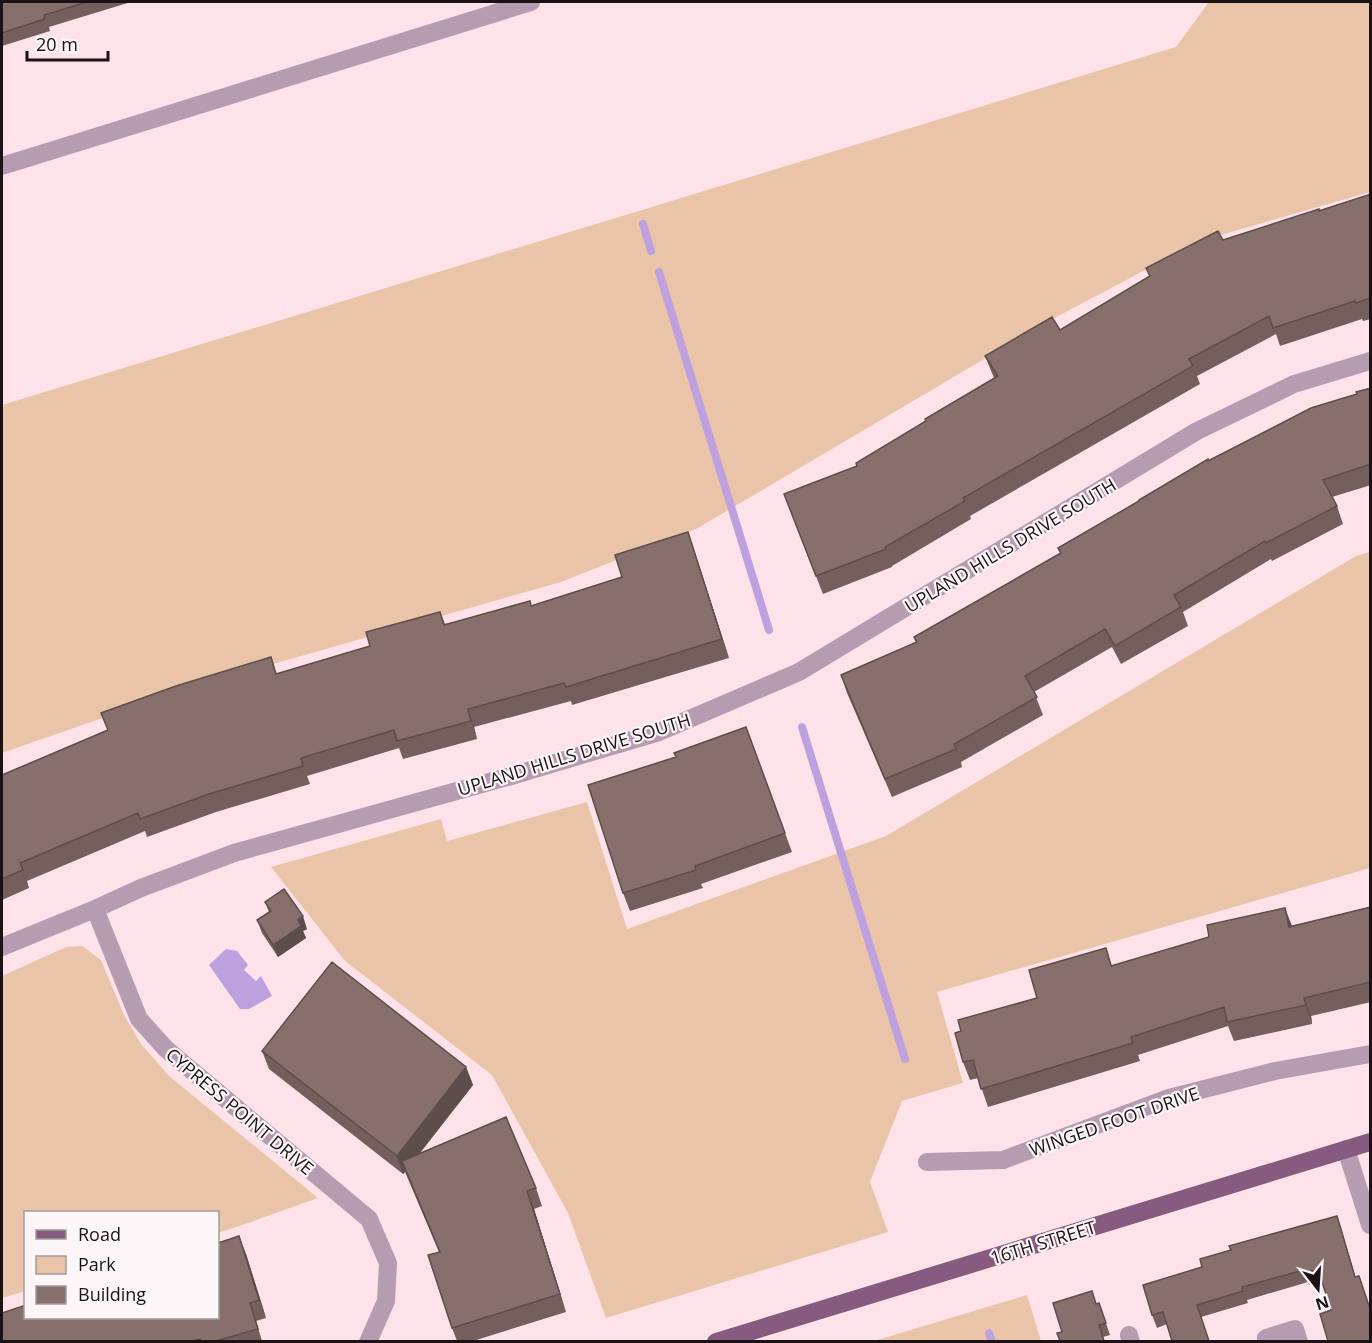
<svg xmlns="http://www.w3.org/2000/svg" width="1372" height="1343" viewBox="0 0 1372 1343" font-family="'Open Sans',sans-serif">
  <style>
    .green { fill: #eac4a9 }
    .water { fill: #bda1df }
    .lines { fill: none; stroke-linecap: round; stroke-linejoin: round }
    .stream { stroke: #bda1df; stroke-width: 8 }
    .minor { stroke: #b69cb1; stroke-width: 18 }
    .major { stroke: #875b7f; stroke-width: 18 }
    .wall { fill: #745f5c }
    .shaded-wall { fill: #5e4e4b }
    .building { fill: #876f6b; stroke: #5e4e4b; stroke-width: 1.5 }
    .labels { text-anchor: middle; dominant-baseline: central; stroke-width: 4.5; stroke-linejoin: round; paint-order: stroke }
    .street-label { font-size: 18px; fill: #1b1215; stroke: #fcf6f8 }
  </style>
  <rect width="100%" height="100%" fill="#fee2e9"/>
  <path class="green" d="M1209,2H1370V192L1200,241L1045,323L698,528L561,582L186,689L2,753V405L1176,47Z
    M1370,552V868L937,992L963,1083L902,1101L870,1182L888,1232L606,1318L568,1213L492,1075L345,961L271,867L441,819L447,841L587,802L627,929L886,836L1356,556Z
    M82,946L101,960L124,1015L141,1044L169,1076L318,1198L248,1223L218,1233V1212H26L25,1291L2,1298V976L66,947Z
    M1027,1295L1041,1341H874Z"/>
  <path class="water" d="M226,949L237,951L248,965L244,970L256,981L261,976L272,996L249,1009H240L209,965Z"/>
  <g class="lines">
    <path class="stream" d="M643,224L651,251
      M659,272L769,630
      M802,727L905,1059
      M989,1333L992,1342"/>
    <path class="minor" d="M2,166L531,2
      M95,909L139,1019L166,1049L369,1219L388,1263L386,1301L368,1342
      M2,947L95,909L141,888L234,853L511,776L659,732L799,672L1197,431L1294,384L1370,361
      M1346,1149L1370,1225
      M927,1162L1003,1160L1169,1098L1275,1071L1370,1054
      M1129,1335L1131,1342
      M1266,1338L1295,1329L1299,1342"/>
    <path class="major" d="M716,1342L1370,1142"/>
  </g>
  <path class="wall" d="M2,2H131L49,27L50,31L2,46Z
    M1371,194V319L1363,321L1362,319L1280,346L1276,334L1197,376L1200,384L970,516L971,519L892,566V567L823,594L791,513L857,466L856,463L926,422L925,419L994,378L985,356L1060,330L1149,276L1146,268L1223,240Z
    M1371,388V485L1332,497L1337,506L1343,524L1272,561L1271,559L1183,612L1188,626L1121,664L1112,647L1034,692L1043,715L961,762L962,767L892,797L847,693L841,675L916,643L914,637L1060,553L1058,548L1208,461Z
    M694,550L729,658L572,705L571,701L474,727L477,739L403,759L399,748L307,776L310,784L216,812L147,837L145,831L27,881L29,888L2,900V775L108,730L271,657L276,674L370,646L440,612L445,624L531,606L622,577Z
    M746,727L792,852L701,884L703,888L630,911L623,893L676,757Z
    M265,902L307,929L303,931L306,938L278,957L262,933L257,920L269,912Z
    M1371,907V1002L1311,1016L1312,1024L1234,1041L1228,1026L1138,1055L1140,1061L988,1107L978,1078L970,1080L963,1062L961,1031L1037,998L1106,948L1112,966L1291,926Z
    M262,1051L466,1067L473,1085L419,1154L536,1188L542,1206L534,1209L566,1312L473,1341H457L452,1328L439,1252L405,1172L403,1174L269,1069Z
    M1337,1216L1355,1277L1359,1276L1371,1310V1341L1331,1310L1322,1281L1309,1285L1308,1282L1247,1300L1248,1303L1201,1317L1209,1341H1172L1167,1324L1157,1328L1152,1315L1202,1267L1231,1250Z
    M246,1254L266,1318L256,1321L262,1341H2L26,1317Z
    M1099,1303L1110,1335L1103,1337L1104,1341H1060L1062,1332L1097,1304Z"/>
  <path class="shaded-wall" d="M688,532L694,550L729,658L722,639Z
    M468,709L474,727L477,739L471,721Z
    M1285,908L1292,926L1289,927Z
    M303,916L307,929L303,931L306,938L278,957L273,945L298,920Z
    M1304,998L1311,1016L1312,1024L1306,1005Z
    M466,1067L473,1085L406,1171L402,1161L405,1172L403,1174L397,1156Z
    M527,1191L534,1209L566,1312L560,1294Z
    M1337,1216L1341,1228L1359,1289L1355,1277Z
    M239,1236L246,1254L266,1318L259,1300Z"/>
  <path class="building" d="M2,2H87L44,15L45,19L2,33Z
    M1371,194V298L1356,303L1355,301L1273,328L1269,316L1189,359L1193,366L963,498L965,501L885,547L886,549L816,576L784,494L857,466L856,463L926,421L925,419L998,376L985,356L1052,317L1060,330L1150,276L1146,268L1218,231L1223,240L1319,209V211Z
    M1371,388V464L1323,480L1337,506L1266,543L1265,541L1174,595L1181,607L1115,646L1105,629L1025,676L1037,697L954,744L956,749L885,779L841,675L917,642L914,637L1061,553L1058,548L1139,501V500L1208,459V461L1311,408L1357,394L1356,392Z
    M688,532L722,639L566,687L564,683L468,709L471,721L397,741L394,730L301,758L303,766L209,794L140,819L138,813L20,863L23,870L2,879V775L108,730L101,713L176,686L271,657L276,674L370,646L366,632L440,612L444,625L530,601L531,606L622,577L615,555Z
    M746,727L785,833L695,866L696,870L623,893L588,785L676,757L674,753Z
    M284,889L303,916L298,920L301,926L273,945L257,920L271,911L265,902Z
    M1371,907V982L1304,998L1306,1005L1227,1022L1224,1007L1131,1037L1133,1043L981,1089L973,1060L963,1062L955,1033L961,1031L958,1020L1037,998L1029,970L1106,948L1111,966L1209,937L1207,925L1285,908L1289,927Z
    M332,962L466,1067L397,1156L262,1051Z
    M506,1117L536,1188L527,1191L560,1294L452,1328L428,1255L440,1252L402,1161Z
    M1337,1216L1355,1277L1359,1276L1371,1312V1341H1328L1320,1314L1331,1310L1318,1269L1305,1273L1304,1270L1242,1287L1243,1291L1197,1305L1209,1341H1172L1163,1312L1152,1315L1143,1285L1202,1267L1200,1259L1231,1250L1229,1246Z
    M239,1236L259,1300L250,1303L258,1329L216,1341H201L200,1339L192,1341H2V1313L26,1305V1317H218V1243Z
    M1092,1291L1096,1304L1099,1303L1106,1323L1099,1325L1104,1341H1060L1057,1333L1062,1332L1053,1303Z"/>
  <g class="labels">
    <g class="street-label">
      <text transform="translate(1010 545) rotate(-31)">UPLAND HILLS DRIVE SOUTH</text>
      <text transform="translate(574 754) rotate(-17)">UPLAND HILLS DRIVE SOUTH</text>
      <text transform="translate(240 1111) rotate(40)">CYPRESS POINT DRIVE</text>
      <text transform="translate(1114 1121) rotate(-19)">WINGED FOOT DRIVE</text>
      <text transform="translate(1043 1242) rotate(-17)">16TH STREET</text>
    </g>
  </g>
  <rect width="1372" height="1343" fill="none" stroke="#1b1215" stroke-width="6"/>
  <rect x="24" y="1211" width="195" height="108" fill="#fcf6f8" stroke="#a29b9d" stroke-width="1.5"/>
  <rect x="36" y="1230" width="30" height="9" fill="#875b7f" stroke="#a29b9d" stroke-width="1.5"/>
  <text x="78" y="1241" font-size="18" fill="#1b1215">Road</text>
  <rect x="36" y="1256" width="30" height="18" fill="#eac4a9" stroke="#a29b9d" stroke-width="1.5"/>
  <text x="78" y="1271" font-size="18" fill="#1b1215">Park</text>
  <rect x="36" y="1286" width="30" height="18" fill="#876f6b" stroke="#a29b9d" stroke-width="1.5"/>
  <text x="78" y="1301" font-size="18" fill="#1b1215">Building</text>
  <g transform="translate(1318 1289) rotate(163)" stroke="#fcf6f8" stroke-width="4.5" paint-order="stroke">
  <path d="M0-4.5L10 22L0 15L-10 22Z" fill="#1b1215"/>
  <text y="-9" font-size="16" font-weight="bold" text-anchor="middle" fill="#1b1215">N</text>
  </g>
  <path d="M27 51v9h81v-9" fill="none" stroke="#1b1215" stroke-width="3"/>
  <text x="36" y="51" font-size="18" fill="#1b1215" stroke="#fcf6f8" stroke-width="4.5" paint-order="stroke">20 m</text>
</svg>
